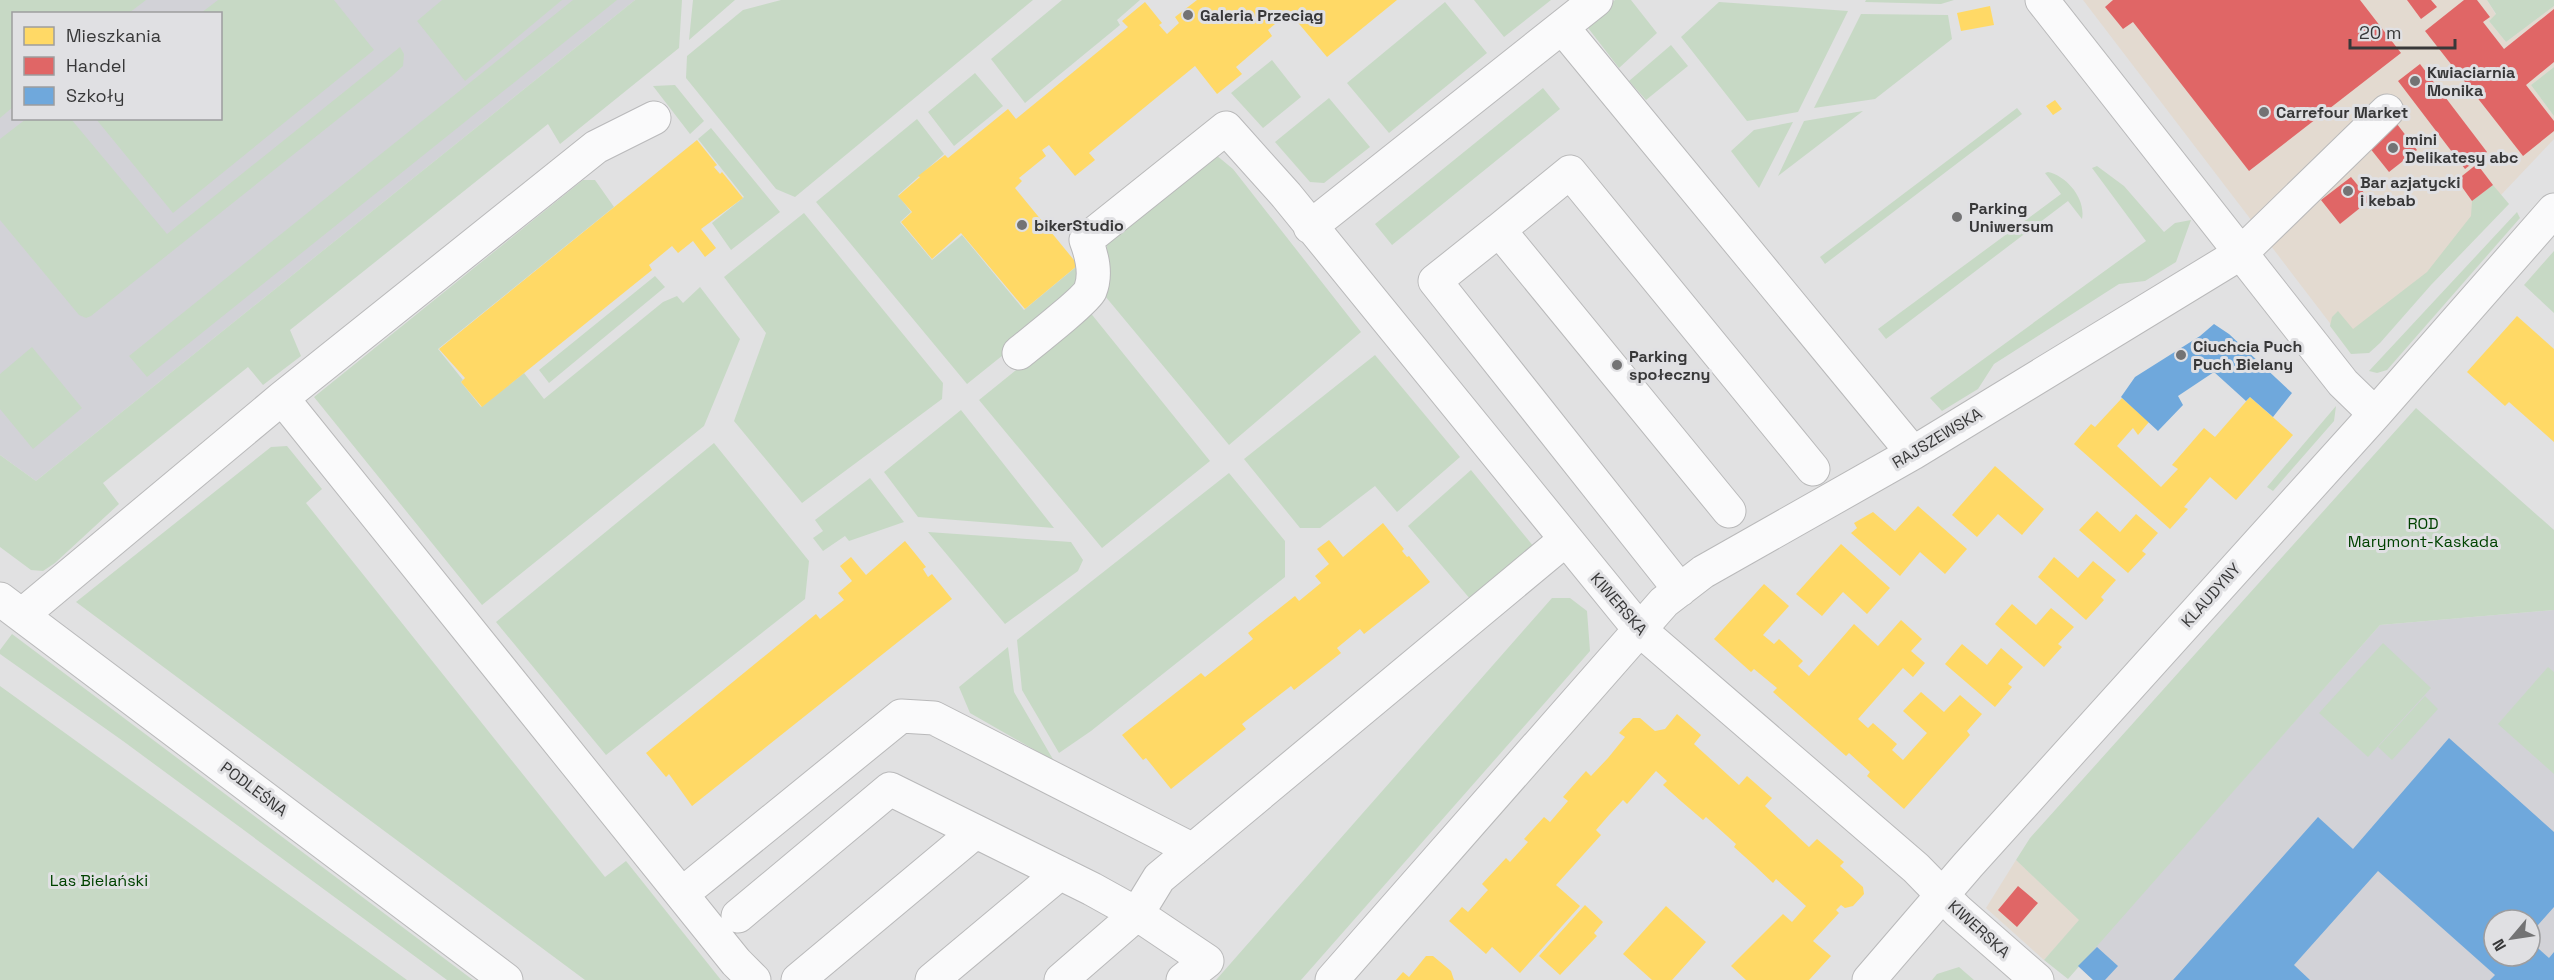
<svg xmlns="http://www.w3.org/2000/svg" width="2554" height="980" viewBox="0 0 2554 980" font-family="'Space Grotesk',sans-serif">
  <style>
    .commercial { fill: #e3dad0 }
    .built { fill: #d2d2d7; fill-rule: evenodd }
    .green { fill: #c7d9c5 }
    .homes { fill: #ffd966 }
    .shops { fill: #e06666 }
    .schools { fill: #6fa8dc }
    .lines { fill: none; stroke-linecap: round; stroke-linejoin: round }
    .minor-casing { stroke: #b9b9ba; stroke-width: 35 }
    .minor { stroke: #fafafb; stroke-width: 33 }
    .poi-dot { fill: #737374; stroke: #e0e0e3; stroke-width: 2 }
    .labels { text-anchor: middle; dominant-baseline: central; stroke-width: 6; stroke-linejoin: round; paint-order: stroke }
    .poi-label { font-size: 16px; font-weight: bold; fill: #383839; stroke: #e0e0e3; text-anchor: start }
    .street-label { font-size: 16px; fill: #383839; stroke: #e0e0e3 }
    .park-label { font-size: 16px; fill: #004200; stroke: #e0e0e3 }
  </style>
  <rect width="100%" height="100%" fill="#e1e1e2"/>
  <path class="commercial" d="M2083,0H2487L2496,15L2489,21L2506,42L2554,6V67L2531,85L2554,116V139L2352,352Z
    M2016,860L2080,920L2044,960L1986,908Z"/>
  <path class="built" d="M0,0H635L36,481L0,455ZM14,14H220V118H14Z
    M2554,610V980H2093L2078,966L2380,625ZM2494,920H2530V956H2494Z"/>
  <path class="green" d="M0,0H146L129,13L14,14L13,107L0,118Z
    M218,0H334L374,50L173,213L96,119L220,118V14L201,13Z
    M442,0H562L465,81L417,21Z
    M573,0H617L147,377L129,356Z
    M635,0H682L679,48L560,144L548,124L290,330L301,356L263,385L248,367L103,483L119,504L55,563L43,571L31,570L0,547V455L36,481Z
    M693,0H735L689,40Z
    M781,0H1033L795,197L776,189L686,78L687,56L743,10Z
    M1062,0H1140L1117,20L1120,25L1025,103L991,59Z
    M1474,0H1551L1504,37Z
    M1615,0H1631L1657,33L1619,68L1585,24Z
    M1866,0H1954L1941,4L1865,2Z
    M2487,0H2554V6L2506,42L2489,21L2496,14Z
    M1445,2L1487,53L1389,133L1347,83Z
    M1719,2L1848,11L1798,112L1747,121L1681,37Z
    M1861,14L1948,15L1952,39L1875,99L1814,108Z
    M1671,45L1688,66L1646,100L1629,81Z
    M400,47L404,54L403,66L392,76L91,316L86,318L79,315L0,220V139L26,119H71L167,234Z
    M1272,60L1301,97L1263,128L1231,93Z
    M2554,67V116L2531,85Z
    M975,73L1003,106L954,146L928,112Z
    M675,85L704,121L690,134L653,86Z
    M1543,88L1560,109L1392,245L1375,224Z
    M1329,98L1370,147L1324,183L1310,182L1275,142Z
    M2017,108L2022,114L1825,264L1820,257Z
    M1863,111L1778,176L1804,121Z
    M917,119L944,154L898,195L911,212L900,222L932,260L962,235L1024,310L1077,266L1084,290L967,384L816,202Z
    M1793,122L1759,188L1731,151L1754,130Z
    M711,128L780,212L731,250L712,223L744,197L698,139Z
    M1216,155L1233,169L1361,332L1229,445L1105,296L1107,241Z
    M2097,166L2124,186L2164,232L2175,223L2191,220L2176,262L2145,281L2119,284L1994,364L1978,389L1942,411L1930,398L2146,241L2092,168Z
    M2048,172C2067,176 2086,199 2082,219L2068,201L1886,339L1878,329L2061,194L2045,173Z
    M583,180H595L614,207L438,349L463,380L461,382L481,407L524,373L544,399L663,302L677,296L683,303L700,287L740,339L704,426L482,605L314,397Z
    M2493,185L2509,204L2431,285L2380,343L2369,353L2351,354L2330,326L2332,317L2338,311L2353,329L2427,272L2471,216L2472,201Z
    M2517,212L2520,218L2387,370L2377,373L2369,371Z
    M804,213L943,383L942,399L802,503L734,421L766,333L724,277Z
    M2554,251V313L2524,285Z
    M655,276L665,287L549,383L539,370Z
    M1089,311L1210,461L1102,548L979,400Z
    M32,347L82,408L33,449L0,409V374Z
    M1375,355L1460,457L1397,512L1375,486L1320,528H1300L1244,459Z
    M2336,406L2334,421L2273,491L2267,487Z
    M2416,408L2554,530V610L2380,625L2068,979L2044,960L2079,920L2016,860L2030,838Z
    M961,410L1054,528L918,517L884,472Z
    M714,443L809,561L805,599L606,755L496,622Z
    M287,446L322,489L306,503L605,877L626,861L721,980H585L76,602L271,447Z
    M1471,470L1534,547L1471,600L1408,526Z
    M1229,473L1285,541V577L1091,731L1059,753L1022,690L1017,640Z
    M870,478L904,522L849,541L845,536L823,551L813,538L823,531L815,520Z
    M928,532L1071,542L1083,560L1078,571L1005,624Z
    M1552,598H1570L1587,611L1590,651L1550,697L1301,980H1216Z
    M12,634L473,980H447L123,741L0,654V650Z
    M2383,643L2431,688L2368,757L2319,713Z
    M1008,647L1014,692L1054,761L970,713L959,687Z
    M2548,667L2554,672V774L2498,724Z
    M0,686L407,980H0Z
    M2425,696L2438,709L2392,760L2378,747Z
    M1959,967L1974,980H1932L1937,974Z"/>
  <path class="homes" d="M1197,0H1397L1327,57L1289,12L1268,30L1272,36L1236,67L1242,74L1217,94L1195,66L1089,153L1095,160L1075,176L1049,145L1042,150L1046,156L1019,178L1022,181L1015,188L1078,265L1025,309L961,233L932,259L901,222L912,212L898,196L920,177L918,176L945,155L948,158L1008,109L1016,119L1128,27L1122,21L1145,2L1162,23L1159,25L1167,34L1179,23L1175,17Z
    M1990,6L1994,25L1961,31L1957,13Z
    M2055,100L2062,109L2053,115L2046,106Z
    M697,140L717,165L714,167L720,174L722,172L743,198L701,229L716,248L705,257L693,241L678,253L672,246L649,265L652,270L482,407L461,382L465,378L439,349Z
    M2517,316L2554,349V442L2509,402L2505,406L2467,372Z
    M2250,397L2293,435L2236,500L2210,477L2184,507L2188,509L2170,529L2074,444L2091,424L2095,427L2122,398L2149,422L2138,435L2133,428L2117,446L2161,487L2178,469L2172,465L2204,428L2215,437Z
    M1995,466L2044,509L2022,535L1998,514L1977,537L1952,515Z
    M1918,506L1967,549L1945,574L1920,552L1900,576L1851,533L1857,528L1854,523L1873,512L1895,531Z
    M2097,511L2120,532L2136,514L2158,533L2142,551L2146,554L2128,573L2079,530Z
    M1383,523L1404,549L1402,551L1407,557L1409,556L1430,582L1364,634L1360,629L1337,648L1341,653L1294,690L1291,686L1242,724L1246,729L1171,789L1146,758L1143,760L1122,735L1201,673L1205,677L1253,639L1248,633L1295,596L1299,601L1321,583L1315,576L1329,564L1317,549L1329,540L1343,557Z
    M905,541L926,567L923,569L928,577L932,574L952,599L692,806L669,774L666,777L646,753L816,614L820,619L844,600L838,593L852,581L840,566L851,557L866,575Z
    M1841,544L1890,588L1867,614L1843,592L1822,616L1796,594Z
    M2054,557L2078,578L2093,561L2116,580L2101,597L2104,600L2086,620L2038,577Z
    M1764,584L1789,606L1763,635L1774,644L1779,639L1803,661L1798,666L1809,676L1854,624L1878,646L1901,620L1922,639L1911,651L1925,663L1913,677L1903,668L1858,719L1868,728L1873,723L1897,744L1892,750L1903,760L1927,733L1903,711L1921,692L1944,712L1960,695L1982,714L1967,731L1970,735L1904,809L1867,776L1870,772L1849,753L1846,756L1773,692L1777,688L1754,669L1751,672L1714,639Z
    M2012,604L2036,625L2051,608L2074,627L2058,644L2062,647L2044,667L1995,624Z
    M1962,644L1987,665L2001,648L2023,667L2008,684L2012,687L1995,707L1945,664Z
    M1677,714L1701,735L1694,744L1739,785L1747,776L1772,798L1765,806L1809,847L1817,839L1844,862L1840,866L1863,887L1864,894L1853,906L1845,908L1841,905L1836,910L1839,913L1813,941L1831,956L1809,980H1746L1731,966L1783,914L1792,922L1806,906L1776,879L1773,883L1754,865L1734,847L1736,844L1706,817L1703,820L1682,802L1663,785L1667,781L1656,771L1627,804L1623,800L1609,815L1596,830L1601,835L1556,885L1580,906L1520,973L1492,947L1486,954L1449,921L1462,907L1468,912L1488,890L1482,884L1506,858L1510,862L1528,842L1524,839L1544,817L1550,822L1568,801L1563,797L1586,771L1591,776L1608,758L1625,737L1619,733L1633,718H1640L1655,731L1665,729Z
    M1585,905L1603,922L1594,933L1597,936L1560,975L1539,956Z
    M1666,906L1706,942L1672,980H1652L1623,954Z
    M1426,956H1433L1451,971L1454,980H1396L1403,972L1409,977Z"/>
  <path class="shops" d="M2113,0H2360L2401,53L2249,171L2133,22L2123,29L2105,7Z
    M2407,0H2431L2437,7L2421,19Z
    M2464,0H2477L2490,17L2483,22L2504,49L2554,9V62L2526,85L2554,121V131L2523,156L2425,31Z
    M2420,64L2487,152L2465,169L2398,81Z
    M2397,124L2417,150L2389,172L2369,147Z
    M2477,164L2493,185L2472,201L2457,180Z
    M2351,177L2370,200L2340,224L2321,200Z
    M2018,886L2038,903L2017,927L1998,910Z"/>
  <path class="schools" d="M2214,324L2229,334L2292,393L2273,417L2250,397L2246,401L2214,372L2178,396L2183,405L2158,431L2121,397L2135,377L2200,336Z
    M2449,738L2554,832V907L2530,934V920H2494V956H2530V941L2549,958L2554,952V980H2490L2495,975L2378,871L2294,965L2310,980H2173L2318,817L2353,849Z
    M2097,947L2118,966L2105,980H2093L2078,966Z"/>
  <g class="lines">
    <g class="minor-casing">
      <path id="minor" d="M2042,0L2343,383L2375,414
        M1562,27L1913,453
        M1310,227L1596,0
        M1499,230L1570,172L1813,469
        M1019,353C1030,344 1087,299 1090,291C1097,274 1092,256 1086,240L1226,128L1286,195L1640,630L1916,868L1958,911L2037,980
        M282,398L736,962L754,980
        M1680,590L1435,281L1499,230L1729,511
        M0,599L506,980
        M22,615L282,398L596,147L654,118
        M682,894L901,716L934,718L1193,850
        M738,916L890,789L1092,889L1137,914L1207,961L1183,980
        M798,980L975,832
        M932,980L1060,873
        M1061,980L1137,914L1159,878L1565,540
        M1332,980L1664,602L1703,572L1913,453L2241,253L2387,111
        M1869,980L1968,865L2375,414L2554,210"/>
    </g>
    <use href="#minor" class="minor"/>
  </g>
  <g class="poi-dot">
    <circle cx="1188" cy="15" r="6"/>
    <circle cx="2415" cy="81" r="6"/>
    <circle cx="2264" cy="112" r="6"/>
    <circle cx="2393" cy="148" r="6"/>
    <circle cx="2348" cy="191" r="6"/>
    <circle cx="1957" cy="217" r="6"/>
    <circle cx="1022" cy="225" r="6"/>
    <circle cx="2181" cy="355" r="6"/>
    <circle cx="1617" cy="365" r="6"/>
  </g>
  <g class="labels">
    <g class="poi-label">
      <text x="1200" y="15">Galeria Przeciąg</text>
      <text x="2427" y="72">Kwiaciarnia<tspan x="2427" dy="18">Monika</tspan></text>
      <text x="2276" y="112">Carrefour Market</text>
      <text x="2405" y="139">mini<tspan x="2405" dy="18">Delikatesy abc</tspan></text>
      <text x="2360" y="182">Bar azjatycki<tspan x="2360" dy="18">i kebab</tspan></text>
      <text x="1969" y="208">Parking<tspan x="1969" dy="18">Uniwersum</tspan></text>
      <text x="1034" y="225">bikerStudio</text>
      <text x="2193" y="346">Ciuchcia Puch<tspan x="2193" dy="18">Puch Bielany</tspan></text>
      <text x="1629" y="356">Parking<tspan x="1629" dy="18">społeczny</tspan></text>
    </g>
    <g class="street-label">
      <text transform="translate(1937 438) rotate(-31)">RAJSZEWSKA</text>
      <text transform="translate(2211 595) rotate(-48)">KLAUDYNY</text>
      <text transform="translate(1619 604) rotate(49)">KIWERSKA</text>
      <text transform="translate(254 789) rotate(37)">PODLEŚNA</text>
      <text transform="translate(1979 929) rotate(42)">KIWERSKA</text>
    </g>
    <g class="park-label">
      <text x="2423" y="523">ROD<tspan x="2423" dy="18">Marymont-Kaskada</tspan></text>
      <text x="99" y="880">Las Bielański</text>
    </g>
  </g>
  <rect x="12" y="12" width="210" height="108" fill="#e0e0e3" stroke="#9d9d9f" stroke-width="1.5"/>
  <rect x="24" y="27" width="30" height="18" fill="#ffd966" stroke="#9d9d9f" stroke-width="1.5"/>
  <text x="66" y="42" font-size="18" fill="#383839">Mieszkania</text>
  <rect x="24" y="57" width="30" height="18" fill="#e06666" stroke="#9d9d9f" stroke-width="1.5"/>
  <text x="66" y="72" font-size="18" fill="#383839">Handel</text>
  <rect x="24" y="87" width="30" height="18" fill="#6fa8dc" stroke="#9d9d9f" stroke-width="1.5"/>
  <text x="66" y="102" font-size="18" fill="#383839">Szkoły</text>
  <g transform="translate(2512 938) rotate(241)"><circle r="28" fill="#e0e0e3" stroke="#9d9d9f" stroke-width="1.5"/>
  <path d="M0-4.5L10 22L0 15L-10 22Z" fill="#737374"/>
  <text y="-9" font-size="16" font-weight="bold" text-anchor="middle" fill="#383839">N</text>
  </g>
  <path d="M2350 39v9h105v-9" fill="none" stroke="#383839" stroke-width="3"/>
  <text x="2359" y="39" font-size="18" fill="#383839" stroke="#e0e0e3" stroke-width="4.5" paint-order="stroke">20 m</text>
</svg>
